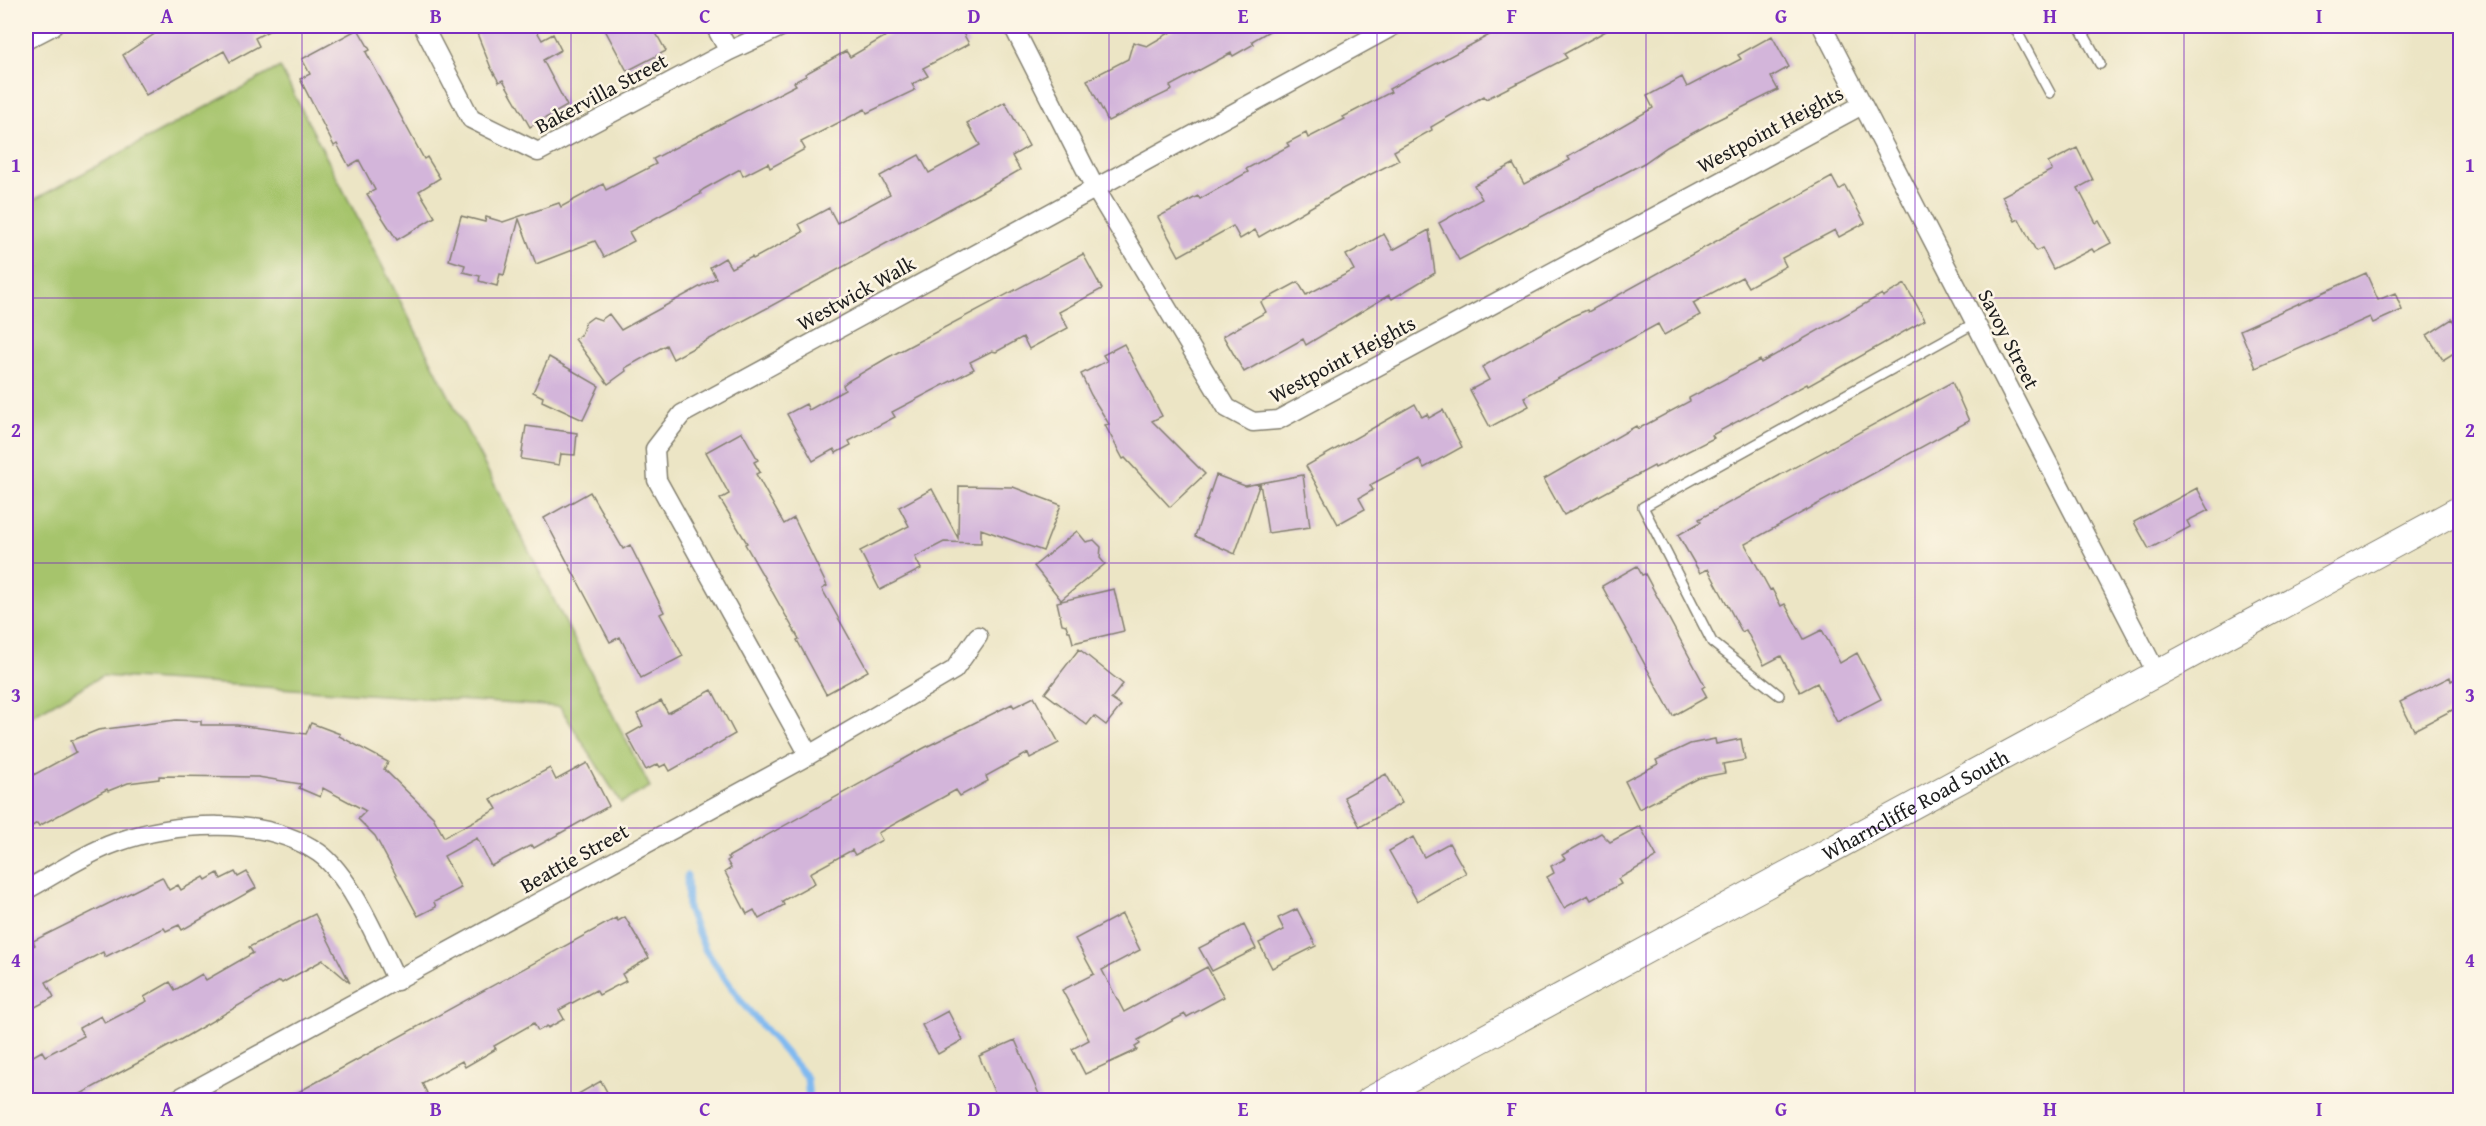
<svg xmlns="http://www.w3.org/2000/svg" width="2486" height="1126" viewBox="0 0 2486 1126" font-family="'Gentium Book Plus',serif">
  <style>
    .green { fill: #a6c46c; stroke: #617044; stroke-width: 1.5 }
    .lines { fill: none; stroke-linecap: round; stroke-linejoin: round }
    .stream { stroke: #80b9f0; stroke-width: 7 }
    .building { fill: #d3b5da }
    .service-casing { stroke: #848070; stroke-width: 12 }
    .minor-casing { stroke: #848070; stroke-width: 21 }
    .secondary-casing { stroke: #848070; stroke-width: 28 }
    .service { stroke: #fff; stroke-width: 9 }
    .minor { stroke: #fff; stroke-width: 18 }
    .secondary { stroke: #fff; stroke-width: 26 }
    .grid { fill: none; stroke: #7b2cbf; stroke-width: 1.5; stroke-opacity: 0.55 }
    .labels { text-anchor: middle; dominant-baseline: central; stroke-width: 5; stroke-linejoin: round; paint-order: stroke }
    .street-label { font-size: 21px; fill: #1c1c1c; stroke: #fcf5e5 }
    .neatline { fill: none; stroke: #7b2cbf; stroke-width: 2 }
    .grid-label { font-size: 20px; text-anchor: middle; font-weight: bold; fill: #7b2cbf }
  </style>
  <rect width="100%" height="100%" fill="#fcf5e5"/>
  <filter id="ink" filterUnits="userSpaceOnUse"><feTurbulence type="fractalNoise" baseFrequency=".0167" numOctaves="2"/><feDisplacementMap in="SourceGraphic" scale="12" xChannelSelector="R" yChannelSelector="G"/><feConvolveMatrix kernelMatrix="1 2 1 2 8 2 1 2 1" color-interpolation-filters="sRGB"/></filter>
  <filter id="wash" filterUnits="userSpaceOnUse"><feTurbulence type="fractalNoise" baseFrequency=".008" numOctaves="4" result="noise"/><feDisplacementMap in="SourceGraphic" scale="24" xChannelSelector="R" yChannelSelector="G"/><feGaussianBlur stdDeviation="1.35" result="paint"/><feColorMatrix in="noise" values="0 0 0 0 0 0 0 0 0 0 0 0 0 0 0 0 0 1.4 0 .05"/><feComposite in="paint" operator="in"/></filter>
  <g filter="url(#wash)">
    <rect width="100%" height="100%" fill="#ece5c5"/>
    <path class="green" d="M280,67L650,787L621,803L560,707L102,676L26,719V204Z"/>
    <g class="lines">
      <path class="stream" d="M687,876L688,909L706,951L744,1005L807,1078L809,1100"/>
    </g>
    <g id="blocks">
      <path class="building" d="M156,26H278L255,38L259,46L230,62L224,51L146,95L123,55L159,31Z
        M474,26H534L542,40L553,34L561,50L543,60L567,106L530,127L503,80L499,82L491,68Z
        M603,26H652L666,51L627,71Z
        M903,26H959L969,44L923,68L928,76L912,84L915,90L867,113L865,109L801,142L805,149L770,168L768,163L743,176L740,169L704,189L700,192L701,194L629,232L634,241L604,257L595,241L536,264L519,219L504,275L500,274L497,286L479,281L480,276L463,272L465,265L449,260L461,216L485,222L486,217L503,222L559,203L561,207L603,184L606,190L656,164L653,159L796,85L794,82L806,76L805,74L823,64L846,51L850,57Z
        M1181,26H1278L1252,41L1254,44L1233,56L1231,53L1170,86L1172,90L1108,121L1087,80L1128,59L1133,42L1147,46Z
        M1506,26H1615L1564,54L1567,58L1486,99L1484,96L1431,127L1432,130L1394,151L1399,160L1344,188L1259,237L1255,230L1240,239L1233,226L1179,256L1158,217L1198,196L1200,199L1248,172L1246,169L1289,146L1287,143L1306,133L1308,138L1345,119L1343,117L1391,92L1389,89Z
        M358,29L370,50L366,52L424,159L427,157L440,178L419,191L435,217L397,240L367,194L375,190L359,160L349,166L337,144L334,146L300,79L310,74L302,59Z
        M1772,36L1789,67L1771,77L1778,90L1715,121L1667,147L1644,163L1459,260L1439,223L1482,199L1474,185L1513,164L1524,184L1570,160L1568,157L1653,108L1647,96L1682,77L1687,87L1741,59L1738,55Z
        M1005,102L1029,146L1012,156L1020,170L992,186L673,359L666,345L625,368L626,371L608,384L575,339L581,335L585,323L593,317L601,320L609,314L621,330L716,278L710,267L725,258L731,268L752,257L753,259L803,232L799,224L829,208L837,223L890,194L880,176L919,155L929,173L980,145L967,123Z
        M2077,148L2093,180L2078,188L2096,223L2099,221L2111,243L2094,252L2092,249L2053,269L2042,248L2036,251L2019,219L2015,221L2002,196L2052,170L2048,163Z
        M1832,177L1839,190L1845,186L1865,223L1839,237L1835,230L1782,258L1786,266L1748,287L1742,277L1693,303L1700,315L1664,335L1658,324L1524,397L1529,406L1490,427L1470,390L1489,380L1482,367L1568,318L1587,310L1588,312Z
        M1429,230L1435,273L1392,299L1389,295L1306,345L1303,339L1244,372L1223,336L1266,312L1261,302L1298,282L1306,295L1354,270L1346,255L1384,234L1393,250Z
        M1083,254L1102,289L1059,312L1068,328L1029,349L1023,337L996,352L992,351L970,362L974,369L892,412L895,417L849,441L851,445L836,453L834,449L813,461L787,414L806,404L809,410L845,390L843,385L848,381L887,358Z
        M2366,273L2378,300L2395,293L2402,310L2373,323L2370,317L2256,368L2240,330Z
        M1905,284L1925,320L1808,386L1807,384L1712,435L1714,438L1655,468L1654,466L1564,515L1544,479L1636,426L1638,429L1690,401L1689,398L1760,360L1761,363L1882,294L1883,297Z
        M2452,319L2460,332V349L2443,360L2427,335Z
        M1124,344L1162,416L1152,421L1205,474L1170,507L1125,458L1123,459L1105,425L1109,424L1091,395L1081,374L1107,361L1103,355Z
        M549,357L599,386L583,420L542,401L543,397L533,392Z
        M1952,382L1969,421L1745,544L1770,590L1772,589L1781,606L1785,604L1804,639L1822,630L1840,663L1857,653L1881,699L1837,722L1817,683L1800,692L1781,656L1764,665L1746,630L1742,632L1708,569L1700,573L1678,535L1701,522L1699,519Z
        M1415,404L1422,417L1427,414L1429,418L1443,410L1462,447L1424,468L1419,459L1370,485L1373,490L1359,498L1365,509L1338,524L1306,466Z
        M526,426L577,433L575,455L561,454L559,465L521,459Z
        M742,432L758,460L754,462L760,472L756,474L784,524L794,518L827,586L822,589L868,671L826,694L797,640L799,639L745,544L747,543L720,499L729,494L706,452Z
        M1216,475L1245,486L1260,483L1235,554L1195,536Z
        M1303,475L1310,527L1268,533L1260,483Z
        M959,486L1013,487L1061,505L1043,551L981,529V543L944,542L915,557L921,569L880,590L860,551L909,526L899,507L932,489L958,538Z
        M2197,488L2209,510L2187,521L2190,527L2149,549L2134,522Z
        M590,492L623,549L630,545L664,612L660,614L683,656L641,678L620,637L610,642L544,518Z
        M1077,531L1086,542L1094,540L1101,547L1100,558L1105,564L1061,600L1034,566Z
        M1637,566L1642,575L1645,574L1705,686L1702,688L1707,697L1673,716L1602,586Z
        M1114,589L1124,631L1073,643L1070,631H1068L1066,625L1062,624L1057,602Z
        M1079,649L1123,684L1111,699L1121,706L1106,725L1094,716L1087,725L1045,693Z
        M2460,676V706L2414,730L2400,702L2450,677L2451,681Z
        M712,690L735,734L670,771L666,764L660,767L658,764L646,770L627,735L643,726L637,714L661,701L668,713Z
        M1034,697L1059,743L1030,758L1028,753L986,776L988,781L960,796L956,790L878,833L882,840L855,855L852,850L810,873L815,883L782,901L784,905L759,919L754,910L747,914L725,872L731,868L727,861L730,859L728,857L924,748L1012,704L1014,707Z
        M176,720L201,721V725H237L306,734L311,723L340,734L339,736L388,762L384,769L433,817L444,837L497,809L491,799L550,768L556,780L587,763L609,806L534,848L532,845L491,866L477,838L444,856L461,888L434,902L436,907L418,916L375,836L358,819L366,811L323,788L320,797L299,788L301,784L258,777L159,776V779L128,783L108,791L107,789L39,826L37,823L26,830V779L76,752L71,741L98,730Z
        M1715,739L1716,744L1741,739L1745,760L1723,764L1725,773L1699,778L1639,809L1625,781L1658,764L1656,760L1690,744Z
        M1386,774L1402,803L1360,827L1344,797Z
        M1640,826L1657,857L1618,879L1621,884L1591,900L1588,895L1564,908L1547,877L1554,873L1551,866L1565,859L1562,855L1601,833L1610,842Z
        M1413,837L1424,857L1449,843L1466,873L1417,901L1389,851Z
        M235,872L238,877L247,872L256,888L182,930L179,925L166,931L164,928L105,957L103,952L46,982L54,997L26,1012V950L35,945L33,941L162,877L169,890L178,885L181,890L204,877L206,880L218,873L221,879Z
        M1297,909L1316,946L1272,968L1259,943L1284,930L1278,918Z
        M315,914L350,983L323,960L282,983L280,981L180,1040L68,1101H26V1060L42,1051L45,1056L84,1036L79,1028L101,1016L105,1023L147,1001L144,997L170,982L175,990L202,974L206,980L253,953L249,947Z
        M1122,914L1140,950L1102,970L1124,1012L1207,967L1224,997L1187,1017L1185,1014L1170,1022L1138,1040L1140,1044L1135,1047L1137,1050L1085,1074L1072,1049L1089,1040L1062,990L1094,974L1075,939Z
        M625,917L649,958L622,974L626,981L599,995L596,990L559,1010L564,1019L548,1028L547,1026L538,1031L534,1023L494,1046L496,1049L465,1067L462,1061L422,1083L427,1093L414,1101H282L616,918L618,921Z
        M1244,925L1256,949L1212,971L1199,948Z
        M948,1011L963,1040L938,1054L922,1025Z
        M1015,1040L1042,1101H998L979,1056Z
        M601,1081L612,1101H566Z"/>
    </g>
  </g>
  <g filter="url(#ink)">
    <use href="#blocks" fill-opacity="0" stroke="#848070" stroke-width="1.5"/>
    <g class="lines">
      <g class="service-casing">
        <path id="service" d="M2014,26L2050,93
          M2079,26L2100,64
          M1779,695L1712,642L1643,507L1975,323"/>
      </g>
      <g class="minor-casing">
        <path id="minor" d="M423,26L471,119L538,152L729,51L783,26
          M715,26L729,51
          M1013,26L1095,188L1227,408L1253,422L1278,420L1862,105
          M1822,26L2156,672
          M26,40L53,26
          M809,755L657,480L655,449L682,414L1393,26
          M26,890C54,875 84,854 115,843C174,822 265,815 319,853C351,876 379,944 397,981
          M176,1100L809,755L954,670L978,636"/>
      </g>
      <g class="secondary-casing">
        <g id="secondary">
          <path id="s1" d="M1370,1100L2460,509"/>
        </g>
      </g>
      <use href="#service" class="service"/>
      <use href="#minor" class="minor"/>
      <use href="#secondary" class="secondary"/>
    </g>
  </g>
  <path class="grid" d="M302,26V1100M571,26V1100M840,26V1100M1109,26V1100M1377,26V1100M1646,26V1100M1915,26V1100M2184,26V1100M26,298H2460M26,563H2460M26,828H2460"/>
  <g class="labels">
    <g class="street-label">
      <text transform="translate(601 93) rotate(-28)">Bakervilla Street</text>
      <text transform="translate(1770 129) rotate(-28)">Westpoint Heights</text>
      <text transform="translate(856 293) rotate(-29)">Westwick Walk</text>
      <text transform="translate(2009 339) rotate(63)">Savoy Street</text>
      <text transform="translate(1342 359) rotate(-28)">Westpoint Heights</text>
      <text stroke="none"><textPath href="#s1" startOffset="620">Wharncliffe Road South</textPath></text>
      <text transform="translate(574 858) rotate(-29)">Beattie Street</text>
    </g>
  </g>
  <rect width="2486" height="1126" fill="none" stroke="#fcf5e5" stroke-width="66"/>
  <rect x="33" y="33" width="2420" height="1060" class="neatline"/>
  <g class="grid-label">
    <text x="167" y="23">A</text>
    <text x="436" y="23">B</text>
    <text x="705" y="23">C</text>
    <text x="974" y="23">D</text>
    <text x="1243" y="23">E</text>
    <text x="1512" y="23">F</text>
    <text x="1781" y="23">G</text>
    <text x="2050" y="23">H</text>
    <text x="2319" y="23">I</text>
    <text x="16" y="172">1</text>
    <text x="2470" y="172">1</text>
    <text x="16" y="437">2</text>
    <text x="2470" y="437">2</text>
    <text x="16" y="702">3</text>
    <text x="2470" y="702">3</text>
    <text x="16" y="967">4</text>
    <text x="2470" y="967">4</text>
    <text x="167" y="1116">A</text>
    <text x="436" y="1116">B</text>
    <text x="705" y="1116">C</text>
    <text x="974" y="1116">D</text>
    <text x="1243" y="1116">E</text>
    <text x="1512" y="1116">F</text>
    <text x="1781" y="1116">G</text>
    <text x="2050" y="1116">H</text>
    <text x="2319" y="1116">I</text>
  </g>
</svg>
